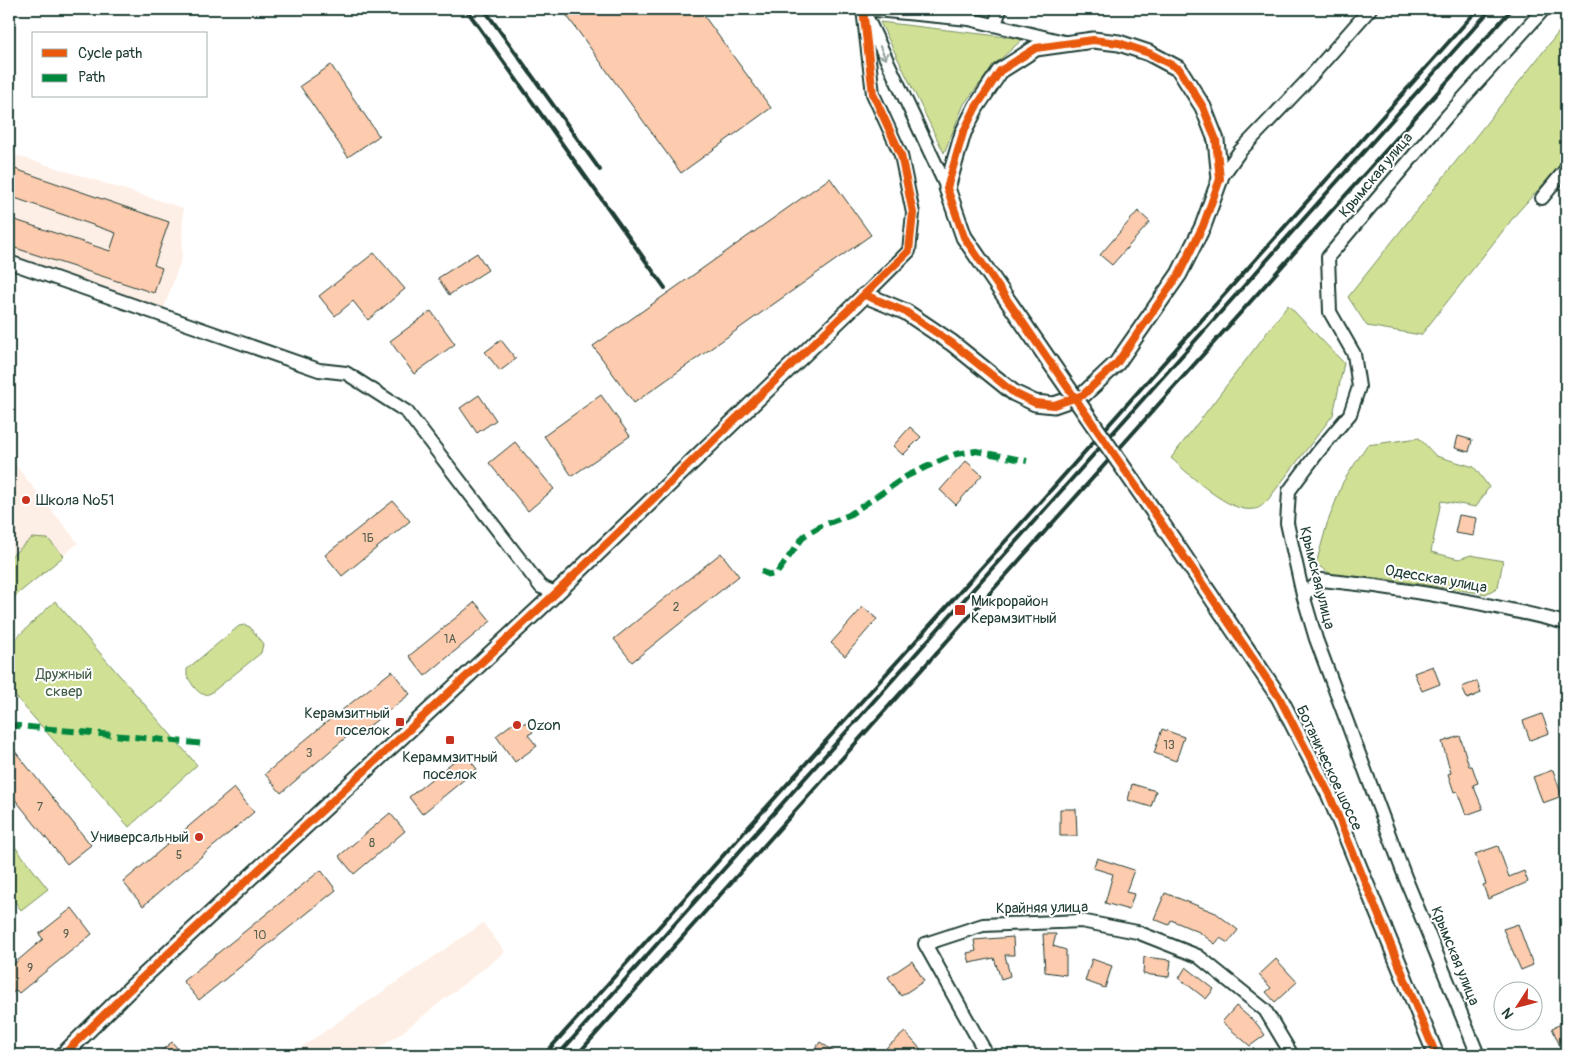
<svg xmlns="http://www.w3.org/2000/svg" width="1575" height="1064" viewBox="0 0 1575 1064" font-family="Pangolin,sans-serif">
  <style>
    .built { fill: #feefe6 }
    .green { fill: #d0e195; stroke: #788f64 }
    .building { fill: #fdcbad; stroke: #1f3d34 }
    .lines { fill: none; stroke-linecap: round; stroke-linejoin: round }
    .minor-casing { stroke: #1f3d34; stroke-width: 16 }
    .tertiary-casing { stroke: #1f3d34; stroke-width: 19 }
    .minor { stroke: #fff; stroke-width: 12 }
    .tertiary { stroke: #fff; stroke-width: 15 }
    .rail { stroke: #1f3d34; stroke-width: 4 }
    .tertiary-bridge-casing { stroke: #1f3d34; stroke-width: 19; stroke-linecap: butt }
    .tertiary-bridge { stroke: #fff; stroke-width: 15 }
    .quiet { stroke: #00873e; stroke-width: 6; stroke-dasharray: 12 6; stroke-linecap: butt }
    .cycleway-casing { stroke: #fff; stroke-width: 11 }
    .cycleway { stroke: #e8590c; stroke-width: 8 }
    .oneway { stroke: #8f9e9a }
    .poi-dot { fill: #c8321e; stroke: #fff; stroke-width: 2 }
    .labels { text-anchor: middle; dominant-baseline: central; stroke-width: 4; stroke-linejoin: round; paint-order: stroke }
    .number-label { font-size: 12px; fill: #566052 }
    .street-label { font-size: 15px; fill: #1f3d34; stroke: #fff }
    .poi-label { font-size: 15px; fill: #1f3d34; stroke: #fff; text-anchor: start }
    .park-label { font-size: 15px; fill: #425e47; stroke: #fff }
  </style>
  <rect width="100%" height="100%" fill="#fff"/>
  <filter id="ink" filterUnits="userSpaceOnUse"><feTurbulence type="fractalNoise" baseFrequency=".02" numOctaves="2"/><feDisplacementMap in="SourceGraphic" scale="10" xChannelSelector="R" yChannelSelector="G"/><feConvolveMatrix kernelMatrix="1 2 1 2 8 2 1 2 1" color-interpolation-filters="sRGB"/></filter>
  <g filter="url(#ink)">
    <path class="built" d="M9,153L183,208L182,257L164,308L9,256Z
      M9,457L78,543L9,601Z
      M483,923L505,952L396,1037L367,1055H290Z"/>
    <path class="green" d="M880,22L1023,39L995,64L964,104L944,153Z
      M1566,23V159L1517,213L1421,335L1367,326L1348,297Z
      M1288,305L1344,363L1333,415L1267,501C1264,504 1259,509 1254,509C1229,514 1189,474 1171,458Z
      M1419,438L1436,456L1474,467L1489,487L1476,507L1441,501L1431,552L1459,559L1471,555L1503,561L1498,587L1486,594L1379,578L1332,575L1316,564L1327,524L1343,482L1367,445Z
      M32,538L48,539L64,556L9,601V558Z
      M55,601L197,765L129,827L9,689V645Z
      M245,625L250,627L263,644L261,653L211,693C199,699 193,685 187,676V669L239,626Z
      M9,839L48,889L21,910L9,894Z"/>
    <path class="building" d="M562,9H699L771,108L681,173Z
      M331,65L379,136L348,157L300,86Z
      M9,167L169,222L154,265L162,268L154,293L9,246V218L110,251L116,233L9,196Z
      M830,178L871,235L634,403L593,346Z
      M1138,211L1150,222L1112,265L1100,255Z
      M374,253L405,289L368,320L353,301L335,316L319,296Z
      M477,253L488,270L449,295L438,278Z
      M431,311L455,344L414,374L390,341Z
      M501,340L516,359L500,371L485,352Z
      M479,395L496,420L477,433L460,408Z
      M601,395L630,436L572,476L544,436Z
      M910,427L921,437L903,455L893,446Z
      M1458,436L1472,440L1469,452L1455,448Z
      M515,442L554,489L528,511L489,463Z
      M966,461L982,475L956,505L940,490Z
      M393,501L410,521L342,576L325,555Z
      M1459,515L1477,518L1474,536L1455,533Z
      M721,553L739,576L632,662L614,639Z
      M475,602L491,621L425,676L409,656Z
      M863,607L877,619L845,656L831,643Z
      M1433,666L1440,684L1422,691L1414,673Z
      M392,671L410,694L354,738L350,734L281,793L265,774L323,725Z
      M1477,681L1481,693L1467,699L1462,687Z
      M1542,714L1549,733L1530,740L1523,721Z
      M517,720L521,725L526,722L533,732L528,735L537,746L515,762L496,736Z
      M1162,729L1184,737L1176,761L1154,753Z
      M1460,736L1469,766H1472L1478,783L1473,785L1483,809L1466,815L1457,791L1454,792L1448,774L1451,773L1442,742Z
      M9,744L91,845L67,864L9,792Z
      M464,753L477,769L422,814L409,797Z
      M1553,770L1562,796L1543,803L1533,777Z
      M1132,784L1156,791L1151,807L1128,800Z
      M234,788L254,812L143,906L123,882Z
      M1060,809H1076L1077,836H1060Z
      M390,813L405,831L354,874L339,856Z
      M1498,846L1509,877L1524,871L1528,882L1488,899L1483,885L1486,884L1475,854Z
      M1097,858L1134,870L1126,892L1134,894L1129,910L1105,903L1113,874L1093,868Z
      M321,870L336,890L199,1000L183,981Z
      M1165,893L1216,913L1238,930L1228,943L1220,938L1215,944L1199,932L1171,920L1169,925L1154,919Z
      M72,908L92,934L19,993L16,990L9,996V968L43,939L39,934Z
      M1518,924L1533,965L1521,970L1503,929Z
      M1043,934H1056L1053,946L1066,950V975L1045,972Z
      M1013,937L1014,955H1005L1010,976L1001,979L994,958L970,963L967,953L976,951L974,940Z
      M1144,957L1171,960L1169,977L1143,974Z
      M1092,959L1112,966L1105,988L1085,981Z
      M1276,959L1297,982L1275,1002L1266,992L1271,988L1259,975Z
      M912,961L924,981L901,996L888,977Z
      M1186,967L1214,989L1206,999L1179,978Z
      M1236,1006L1256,1023L1265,1035L1250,1046L1222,1022Z
      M1566,1022V1055H1564L1552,1028Z
      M905,1032L926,1055H892L886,1048Z
      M172,1042L183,1055H156Z
      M820,1042L839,1055H811Z"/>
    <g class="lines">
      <g class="minor-casing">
        <path id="minor" d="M863,9L873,94L901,155L913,213L909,251L865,295
          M865,9L969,19L1064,42
          M868,20L947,188
          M995,25L1000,9
          M1220,179L1240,151L1304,84L1370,9
          M1542,198L1566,169
          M9,262L319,370L346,373L407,412L541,587L556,593
          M1303,595L1322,580C1406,588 1484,602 1566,623
          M987,1055L925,944L983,925L1081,921L1137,932L1198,956L1265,1010L1292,1055
          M1478,1055L1405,877L1316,639L1303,595L1287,523L1289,491L1318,452L1350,414L1359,387L1354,354L1330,312L1328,257L1448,115L1544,9"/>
      </g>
      <g class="tertiary-casing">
        <path id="tertiary" d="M1156,515L1279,697L1329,794L1436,1055
          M63,1055L129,990L556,593L865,295L906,312L952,343L1014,393L1035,403L1054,405L1083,395L1117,363L1179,274L1203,226L1220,179L1216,140L1203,107L1179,69L1149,53L1119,43L1093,40L1036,48L1000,71L976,107L963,133L947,188L964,237L1050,362"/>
      </g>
      <use href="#minor" class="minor"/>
      <use href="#tertiary" class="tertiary"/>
      <path class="rail" d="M466,9L665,288
        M484,9L600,170
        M544,1055L1010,536L1478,9
        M558,1055L1491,9
        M577,1055L1512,9"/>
      <g class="tertiary-bridge-casing">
        <path id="tertiary-bridge" d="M1050,362L1156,515"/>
      </g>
      <use href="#tertiary-bridge" class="tertiary-bridge"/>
      <path class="quiet" d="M761,571L770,575L777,573L804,536L821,526L849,515L907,476L926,467L956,454L976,451L1027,461
        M9,725L206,744"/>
      <g class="cycleway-casing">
        <path id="cycleway" d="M865,295L906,312L952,343L1014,393L1035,403L1054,405L1083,395L1117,363L1179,274L1203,226L1220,179L1216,140L1203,107L1179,69L1149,53L1119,43L1093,40L1036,48L1000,71L976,107L963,133L947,188L964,237L1050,362L1156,515L1279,697L1329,794L1436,1055
          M63,1055L129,990L556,593L909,251L913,213L901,155L873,94L863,9"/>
      </g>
      <use href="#cycleway" class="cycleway"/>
    </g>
    <defs><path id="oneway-shaft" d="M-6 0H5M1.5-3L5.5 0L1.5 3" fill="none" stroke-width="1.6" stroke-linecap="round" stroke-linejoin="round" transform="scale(1.25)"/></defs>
    <use class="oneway" href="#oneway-shaft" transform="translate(883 53) rotate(65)"/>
  </g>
  <g class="poi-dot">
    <circle cx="26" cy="500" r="5"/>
    <rect x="954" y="604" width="12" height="12" rx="2.5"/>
    <rect x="395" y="717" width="10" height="10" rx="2.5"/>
    <circle cx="517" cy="725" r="5"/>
    <rect x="445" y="735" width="10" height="10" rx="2.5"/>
    <circle cx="199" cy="837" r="5"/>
  </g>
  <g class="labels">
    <g class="number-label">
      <text x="368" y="538">1Б</text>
      <text x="676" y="607">2</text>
      <text x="450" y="639">1А</text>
      <text x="1169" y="745">13</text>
      <text x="309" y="753">3</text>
      <text x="40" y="807">7</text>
      <text x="372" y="843">8</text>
      <text x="179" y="855">5</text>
      <text x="66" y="934">9</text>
      <text x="260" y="935">10</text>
      <text x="30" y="968">9</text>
    </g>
    <g class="street-label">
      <text transform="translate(1376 175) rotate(-50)">Крымская улица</text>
      <text transform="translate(1317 578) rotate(76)">Крымская улица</text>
      <text transform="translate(1436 579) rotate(10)">Одесская улица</text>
      <text transform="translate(1329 768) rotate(65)">Ботаническое шоссе</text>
      <text transform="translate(1042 908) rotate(-1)">Крайняя улица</text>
      <text transform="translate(1455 956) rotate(68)">Крымская улица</text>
    </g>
    <g class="poi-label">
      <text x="36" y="500">Школа №51</text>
      <text x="971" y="601">Микрорайон<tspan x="971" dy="17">Керамзитный</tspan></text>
      <text x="390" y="713" text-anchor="end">Керамзитный<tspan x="390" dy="17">поселок</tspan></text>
      <text x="527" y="725">Ozon</text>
      <text x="450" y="757" text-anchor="middle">Кераммзитный<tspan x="450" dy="17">поселок</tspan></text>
      <text x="189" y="837" text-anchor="end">Универсальный</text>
    </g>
    <g class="park-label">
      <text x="64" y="674">Дружный<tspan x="64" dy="17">сквер</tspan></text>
    </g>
  </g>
  <rect width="1575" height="1064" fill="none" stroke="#fff" stroke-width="30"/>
  <rect x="15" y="15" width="1545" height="1034" fill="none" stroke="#1f3d34" stroke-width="2" filter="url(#ink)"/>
  <rect x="32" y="32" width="175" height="65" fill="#ffffff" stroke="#a5b1ae"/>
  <rect x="42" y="49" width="25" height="8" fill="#e8590c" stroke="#a5b1ae"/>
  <text x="78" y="58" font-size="15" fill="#1f3d34">Cycle path</text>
  <rect x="42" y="74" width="25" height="8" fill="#00873e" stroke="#a5b1ae"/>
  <text x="78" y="82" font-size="15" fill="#1f3d34">Path</text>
  <g transform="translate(1518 1006) rotate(234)"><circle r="24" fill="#ffffff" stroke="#a5b1ae"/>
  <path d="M0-4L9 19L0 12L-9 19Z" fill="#c8321e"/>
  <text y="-8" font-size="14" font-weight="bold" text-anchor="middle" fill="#1f3d34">N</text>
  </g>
</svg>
